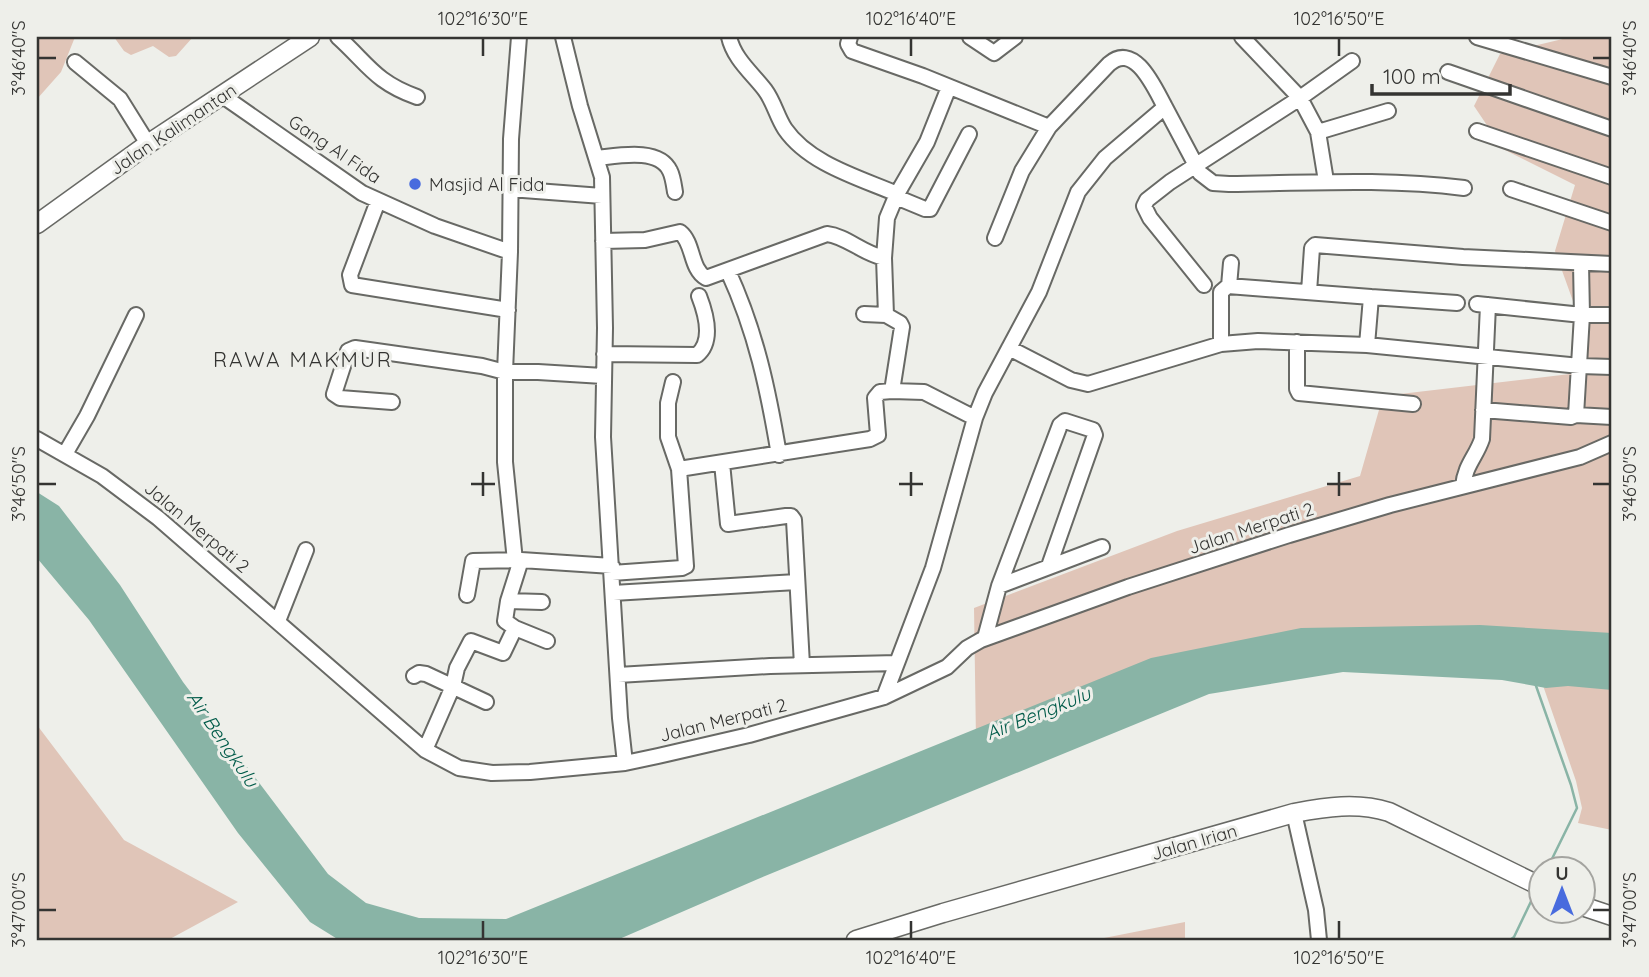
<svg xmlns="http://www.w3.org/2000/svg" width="1649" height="977" viewBox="0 0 1649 977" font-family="Quicksand,sans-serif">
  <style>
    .green { fill: #e0c5b8 }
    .water { fill: #89b4a6 }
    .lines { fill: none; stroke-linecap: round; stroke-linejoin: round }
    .stream { stroke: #89b4a6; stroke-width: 2.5 }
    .minor-casing { stroke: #686965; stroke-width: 18 }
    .major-casing { stroke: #686965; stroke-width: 21 }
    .minor { stroke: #fff; stroke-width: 14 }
    .major { stroke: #fff; stroke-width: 18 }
    .ticks { fill: none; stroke: #343432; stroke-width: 2.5 }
    .poi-dot { fill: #486bde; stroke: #eeefea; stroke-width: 2.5 }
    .labels { text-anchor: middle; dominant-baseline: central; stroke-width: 6; stroke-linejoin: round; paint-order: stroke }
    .street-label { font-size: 18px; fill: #343432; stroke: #eeefea }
    .poi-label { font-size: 18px; fill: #343432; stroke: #eeefea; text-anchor: start }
    .water-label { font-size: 19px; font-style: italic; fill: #005b49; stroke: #eeefea }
    .quarter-label { font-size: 21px; letter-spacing: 2px; fill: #343432; stroke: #eeefea }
    .neatline { fill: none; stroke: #343432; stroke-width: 2.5 }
    .ticks-label { font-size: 18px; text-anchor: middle; fill: #343432 }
  </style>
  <rect width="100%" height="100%" fill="#eeefea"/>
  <path class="green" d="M37,37H75L61,72L37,99Z
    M114,37H193L176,56L169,57L153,46L131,55L124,51Z
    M1571,37H1612V830L1578,823L1582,808L1576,781L1538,671L1493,634L976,740L974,608L1177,531L1360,476L1383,396L1570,374L1574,304L1555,251L1575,185L1503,149L1474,106L1500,54Z
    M37,725L124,840L238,902L168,940H37Z
    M1185,922V940H1094Z"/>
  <path class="water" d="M37,492L59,506L120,585L183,682L328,874L366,903L419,918L506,919L1151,658L1301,628L1480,625L1612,633V690L1568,686L1546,688L1502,680L1343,672L1209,694L758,879L617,940H339L310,922L238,833L89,620L37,558Z"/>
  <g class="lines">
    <path class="stream" d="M1535,683L1571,785L1577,808L1547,869
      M1510,940L1514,937L1536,891"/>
    <g class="minor-casing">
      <path id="minor" d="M338,37C368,64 375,82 417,97
        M563,37L580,106L602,177L605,328L603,437L620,718L625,763
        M729,37C734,59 752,73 765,90C774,102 777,117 785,129C809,164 860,178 897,194
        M850,37L848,44L852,51L923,76L1049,127L1109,64C1135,41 1155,89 1165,107
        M970,37L994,53L1015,37
        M1477,37L1612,77
        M75,62L120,99L148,144
        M1448,72L1612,129
        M223,96L362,193L435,226L510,252
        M1477,131L1612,177
        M1318,132L1388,111
        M597,158C617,156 659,147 670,171C673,177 674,186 675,192
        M1326,181L1318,132L1300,98L1352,61
        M510,189L602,196
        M1511,189L1612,223
        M896,197L925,209H930L969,134
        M378,201L350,275L352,285L508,310
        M995,238L1022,171L1049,127
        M603,241L645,240L680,232C694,243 690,269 706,278L827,234C846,236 862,253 884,258
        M728,271C756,332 768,389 779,455
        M1204,285L1150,218L1144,206L1147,200L1170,182L1300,98L1242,37
        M1229,286L1231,263
        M1309,292L1312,248L1315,245L1463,257L1612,264
        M1477,304L1582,315H1612
        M864,314L886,315
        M1297,342V389L1299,393L1413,404
        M1221,344V292L1228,286L1371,297
        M1367,345L1371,297L1457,303
        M1009,348L1071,380L1088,384L1221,344L1258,341L1367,345L1580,366L1612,367
        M604,354L697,355C714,341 706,314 699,296
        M892,391L924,392L975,418
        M392,402L340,398L334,394L348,351L355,348L482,366L505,372H538L603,376
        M1483,410L1571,417L1576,415L1582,315L1581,264
        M1576,415L1612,417
        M37,439L102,476L158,518L425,750L459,768L492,773L530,772L625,763L658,756L749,735L884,697L947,667L967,648L981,640L1128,587L1289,535L1390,505L1580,457L1612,443
        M65,454L87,416L136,315
        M722,463L728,524L786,516H791L794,520L802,665
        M679,469L870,439L878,435L875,398L880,392L892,391L902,327L900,323L886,315L884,258L887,218L897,194L927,142L949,87
        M1463,486C1465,465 1476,457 1482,439L1488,305
        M521,560L508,601L542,602
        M515,561L505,462V372L510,252L511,139L519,37
        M612,573L682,568L686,566L679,469L668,437V403L673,382
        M999,586L1102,547
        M613,593L797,582
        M467,595L473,561L521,560L612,566
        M278,621L306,550
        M515,628L547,641
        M985,638L999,586L1060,425L1065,421L1093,430L1095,435L1049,566
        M618,675L770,666L897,663L933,568L975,418L985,393L1039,292L1078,192L1105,158L1165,107L1200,173L1213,183L1229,184C1308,183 1385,178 1464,188
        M414,676L419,673L426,674L486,702
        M884,697L897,663
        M425,750L453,686L457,668L471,641L503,653L515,628L505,621L508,601
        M1294,813L1316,910L1319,940"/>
    </g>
    <g class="major-casing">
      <path id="major" d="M37,224L148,144L310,37
        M1582,906L1612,916
        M856,940L943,913L1294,813C1326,807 1357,802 1389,812L1540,886"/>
    </g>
    <use href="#minor" class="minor"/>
    <use href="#major" class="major"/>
  </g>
  <path class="ticks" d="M483,38V56M911,38V56M1339,38V56M38,58H56M1593,58H1610M483,472V496M911,472V496M1339,472V496M38,484H56M471,484H495M899,484H923M1327,484H1351M1593,484H1610M38,910H56M1593,910H1610M483,921V939M911,921V939M1339,921V939"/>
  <circle class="poi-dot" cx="415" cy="184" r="7"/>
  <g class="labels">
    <g class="street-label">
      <text transform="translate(173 129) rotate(-34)">Jalan Kalimantan</text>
      <text transform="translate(335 149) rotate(34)">Gang Al Fida</text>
      <text transform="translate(197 527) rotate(40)">Jalan Merpati 2</text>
      <text transform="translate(1251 528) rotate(-18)">Jalan Merpati 2</text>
      <text transform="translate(723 720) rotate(-14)">Jalan Merpati 2</text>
      <text transform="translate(1194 842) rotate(-16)">Jalan Irian</text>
    </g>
    <g class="poi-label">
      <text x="429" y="184">Masjid Al Fida</text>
    </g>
    <g class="water-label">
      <text transform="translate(1038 713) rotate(-22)">Air Bengkulu</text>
      <text transform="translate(223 739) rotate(56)">Air Bengkulu</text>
    </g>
    <g class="quarter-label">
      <text x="303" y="359">RAWA MAKMUR</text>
    </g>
  </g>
  <rect width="1649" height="977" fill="none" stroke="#eeefea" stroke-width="77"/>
  <g transform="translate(1562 890)"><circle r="33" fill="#eeefea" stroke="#a4a4a0" stroke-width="2"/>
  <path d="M0-5L12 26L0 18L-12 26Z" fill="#486bde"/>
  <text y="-10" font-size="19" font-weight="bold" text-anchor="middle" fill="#343432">U</text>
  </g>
  <path d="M1372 84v10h138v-10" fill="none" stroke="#343432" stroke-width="3.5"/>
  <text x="1383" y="84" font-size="21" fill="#343432" stroke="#eeefea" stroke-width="5" paint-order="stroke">100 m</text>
  <rect x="38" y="38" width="1572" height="901" class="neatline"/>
  <g class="ticks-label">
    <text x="483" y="25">102°16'30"E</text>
    <text x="911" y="25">102°16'40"E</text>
    <text x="1339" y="25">102°16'50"E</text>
    <text transform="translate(19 58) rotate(-90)" y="6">3°46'40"S</text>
    <text transform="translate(1630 58) rotate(-90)" y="6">3°46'40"S</text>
    <text transform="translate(19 484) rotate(-90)" y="6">3°46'50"S</text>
    <text transform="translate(1630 484) rotate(-90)" y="6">3°46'50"S</text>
    <text transform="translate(19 910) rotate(-90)" y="6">3°47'00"S</text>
    <text transform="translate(1630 910) rotate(-90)" y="6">3°47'00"S</text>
    <text x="483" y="964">102°16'30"E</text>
    <text x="911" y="964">102°16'40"E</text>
    <text x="1339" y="964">102°16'50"E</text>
  </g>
</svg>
